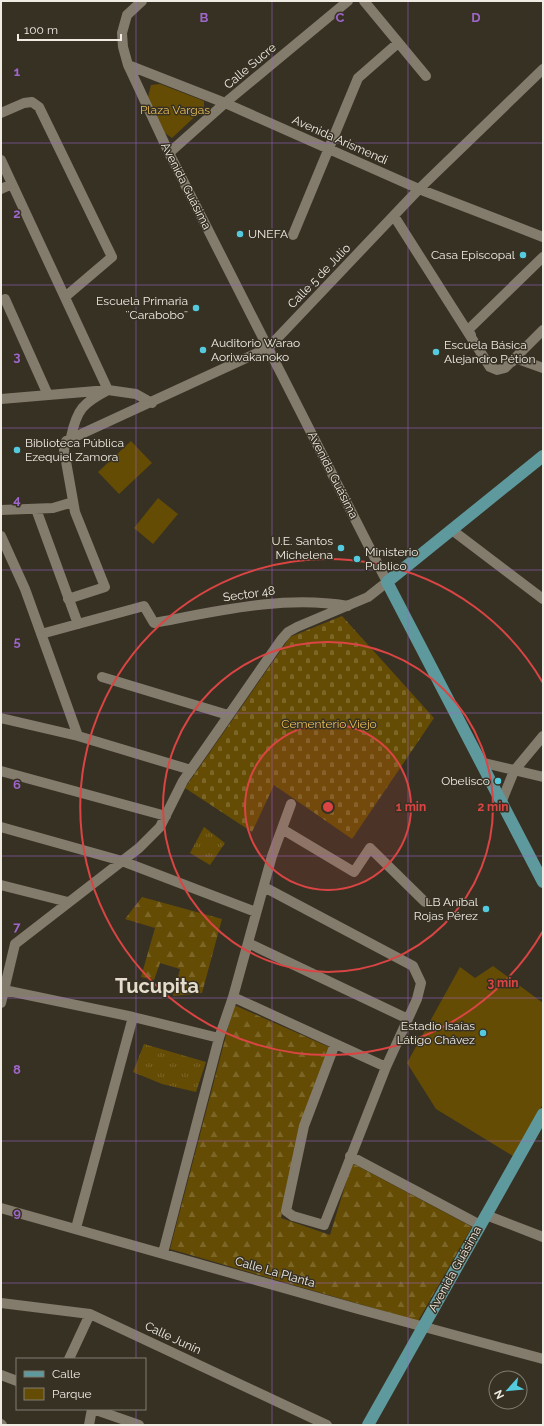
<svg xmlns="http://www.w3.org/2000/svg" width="544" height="1426" viewBox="0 0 544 1426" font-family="Raleway,sans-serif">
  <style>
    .grass { fill: url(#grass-tufts) }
    .forest { fill: url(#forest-firs) }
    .cemetery { fill: url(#cemetery-stones) }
    .park { fill: #654c04 }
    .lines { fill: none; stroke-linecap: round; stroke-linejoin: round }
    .minor { stroke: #837c6d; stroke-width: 10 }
    .major { stroke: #5e999e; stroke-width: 12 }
    .grid { fill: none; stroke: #9e66ca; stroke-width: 1; stroke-opacity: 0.55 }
    .ring { fill: none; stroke: #da4544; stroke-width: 2 }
    .poi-dot { fill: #54cade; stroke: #373124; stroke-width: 1.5 }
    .labels { text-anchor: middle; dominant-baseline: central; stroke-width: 3; stroke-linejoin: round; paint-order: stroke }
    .street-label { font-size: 12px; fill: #f0ece4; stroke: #373124 }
    .park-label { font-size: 12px; fill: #e9bf57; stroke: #373124 }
    .poi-label { font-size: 12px; fill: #f0ece4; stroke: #373124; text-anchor: end }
    .town-label { font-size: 20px; font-weight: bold; fill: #e4dccc; stroke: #373124 }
    .grid-label { font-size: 13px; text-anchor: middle; font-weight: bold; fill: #9e66ca; stroke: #373124; stroke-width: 3; stroke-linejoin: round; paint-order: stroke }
    .centre { fill: #da4544; stroke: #373124; stroke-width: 2 }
    .ring-label { font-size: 12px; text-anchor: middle; font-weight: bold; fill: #da4544; stroke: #373124; stroke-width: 3; stroke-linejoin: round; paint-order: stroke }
  </style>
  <defs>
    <pattern id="grass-tufts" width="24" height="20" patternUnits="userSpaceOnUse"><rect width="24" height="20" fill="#654c04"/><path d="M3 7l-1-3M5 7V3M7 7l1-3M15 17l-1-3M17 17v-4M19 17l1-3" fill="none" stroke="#7b6628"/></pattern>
    <pattern id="forest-firs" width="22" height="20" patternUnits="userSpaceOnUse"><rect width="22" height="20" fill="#654c04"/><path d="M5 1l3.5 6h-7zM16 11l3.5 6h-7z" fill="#7b6628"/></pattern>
    <pattern id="cemetery-stones" width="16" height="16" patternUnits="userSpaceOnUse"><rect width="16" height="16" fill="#654c04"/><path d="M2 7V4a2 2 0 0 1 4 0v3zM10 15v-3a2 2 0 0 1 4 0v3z" fill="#7b6628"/></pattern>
  </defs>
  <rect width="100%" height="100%" fill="#373124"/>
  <path class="grass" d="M204,827L225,843L210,865L190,853Z
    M144,1044L206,1062L196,1092L162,1084L133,1072Z"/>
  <path class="forest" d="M142,897L222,919L202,993L173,996L180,969L160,963L154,980L141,977L155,928L125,919Z
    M234,1005L329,1047L301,1124L281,1218L330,1235L352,1163L472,1227L418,1321L170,1249Z"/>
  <path class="cemetery" d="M342,616L434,718L352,839L274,785L252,832L185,788L290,637Z"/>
  <path class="park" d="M160,84L204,101V108L172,138L165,133L148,97L151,85Z
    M131,441L152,463L119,494L98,472Z
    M158,498L178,514L153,544L134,528Z
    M493,966L543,1003V1104L513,1156L436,1109L407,1063L460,967L475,978Z"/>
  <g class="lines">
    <path class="minor" d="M364,1L426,76
      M128,65L225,103L419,189L543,237
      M1,113L24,103L32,102L39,107L112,257L65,297
      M169,153L225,103L348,1
      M1,160L108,390C83,403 77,409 71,437
      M1,189L12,184
      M394,216L490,367L497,370L505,368L543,330
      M293,235L358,78L398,43
      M5,299L48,395
      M471,335L468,330L543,257
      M512,362L515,358L543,368
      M1,399L108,390L136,394L152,403
      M36,509L78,624
      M1,510L53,508L73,502
      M452,530L543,599
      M1,536L25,589L78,736
      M68,599L105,587L75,512L64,450L66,441L268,348L419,189L543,69
      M41,634L144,606L154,623C218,611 284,595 348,606
      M102,677L228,715
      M1,718L78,736L191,770
      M480,762L543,777
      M1,771L166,816
      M501,803L514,771L543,736
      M1,827L122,861L256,912
      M282,829L354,872L370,848L425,902
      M1,885L68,902
      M264,887L413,966L421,983L417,999L386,1067L324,1225L293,1216L286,1211L304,1126L335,1044
      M248,943L408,1019
      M4,990L133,1017L219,1038
      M233,997L386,1067
      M1,1003L15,944L139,848L160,827L183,781L281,640L288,632L297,627L368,597L387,582L169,153L128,65L123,47L122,33L127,15L142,1
      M350,1156L480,1225
      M1,1208L358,1309L543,1359
      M486,1215L543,1237
      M76,1228L133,1017
      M163,1253L219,1038L233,997L272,856L291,804
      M1,1303L90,1314L327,1425
      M69,1359L90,1314
      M1,1375L17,1381
      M93,1409L139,1425
      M1,1424L2,1425
      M89,1425L92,1409"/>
    <path class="major" d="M543,456L387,582L543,882
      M368,1425L543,1114"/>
  </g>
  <path class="grid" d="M136,1V1359M272,1V1425M408,1V1425M1,143H543M1,285H543M1,428H543M1,570H543M1,713H543M1,856H543M1,998H543M1,1141H543M1,1283H543M136,1409V1425"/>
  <circle cx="328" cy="807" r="83" fill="#da4544" fill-opacity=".12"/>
  <g class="ring">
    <circle cx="328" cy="807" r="83"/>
    <circle cx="328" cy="807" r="165"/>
    <path d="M543 931A248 248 0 1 1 543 683"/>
  </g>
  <g class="poi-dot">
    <circle cx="240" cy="234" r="4"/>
    <circle cx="523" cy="255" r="4"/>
    <circle cx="196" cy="308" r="4"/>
    <circle cx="203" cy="350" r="4"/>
    <circle cx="436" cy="352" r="4"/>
    <circle cx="17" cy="450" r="4"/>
    <circle cx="341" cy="548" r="4"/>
    <circle cx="357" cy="559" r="4"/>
    <circle cx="498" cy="781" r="4"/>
    <circle cx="486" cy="909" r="4"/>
    <circle cx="483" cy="1033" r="4"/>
  </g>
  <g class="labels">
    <g class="street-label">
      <text transform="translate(250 66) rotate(-40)">Calle Sucre</text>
      <text transform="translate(340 140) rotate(24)">Avenida Arismendi</text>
      <text transform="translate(186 186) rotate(63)">Avenida Guásima</text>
      <text transform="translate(319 276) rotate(-46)">Calle 5 de Julio</text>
      <text transform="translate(333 475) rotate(63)">Avenida Guásima</text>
      <text transform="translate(249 594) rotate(-8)">Sector 48</text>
      <text transform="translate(455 1269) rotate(-61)">Avenida Guásima</text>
      <text transform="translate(275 1272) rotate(16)">Calle La Planta</text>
      <text transform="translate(173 1338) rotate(25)">Calle Junín</text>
    </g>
    <g class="park-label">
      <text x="175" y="110">Plaza Vargas</text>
      <text x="329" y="724">Cementerio Viejo</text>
    </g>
    <g class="poi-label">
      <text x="248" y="234" text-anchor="start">UNEFA</text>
      <text x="515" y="255">Casa Episcopal</text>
      <text x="188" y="301">Escuela Primaria<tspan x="188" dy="14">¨Carabobo¨</tspan></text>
      <text x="211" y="343" text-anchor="start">Auditorio Warao<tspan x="211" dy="14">Aoriwakanoko</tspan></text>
      <text x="444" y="345" text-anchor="start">Escuela Básica<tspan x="444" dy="14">Alejandro Pétion</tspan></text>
      <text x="25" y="443" text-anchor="start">Biblioteca Pública<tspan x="25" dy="14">Ezequiel Zamora</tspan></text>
      <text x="333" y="541">U.E. Santos<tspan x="333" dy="14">Michelena</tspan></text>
      <text x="365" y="552" text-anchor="start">Ministerio<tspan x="365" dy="14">Publico</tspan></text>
      <text x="490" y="781">Obelisco</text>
      <text x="478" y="902">LB Aníbal<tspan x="478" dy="14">Rojas Pérez</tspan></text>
      <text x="475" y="1026">Estadio Isaías<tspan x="475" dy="14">Látigo Chávez</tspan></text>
    </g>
    <g class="town-label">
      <text x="157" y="986">Tucupita</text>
    </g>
  </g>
  <g class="grid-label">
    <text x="204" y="22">B</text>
    <text x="340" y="22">C</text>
    <text x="476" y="22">D</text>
    <text x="17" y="76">1</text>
    <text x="17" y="218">2</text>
    <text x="17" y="361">3</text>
    <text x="17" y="504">4</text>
    <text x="17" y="646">5</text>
    <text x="17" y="789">6</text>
    <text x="17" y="931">7</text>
    <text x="17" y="1074">8</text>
    <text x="17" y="1217">9</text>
  </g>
  <circle cx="328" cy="807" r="6" class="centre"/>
  <g class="ring-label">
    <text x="411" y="811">1 min</text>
    <text x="493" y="811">2 min</text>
    <text x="503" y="987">3 min</text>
  </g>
  <rect width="544" height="1426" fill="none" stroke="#f0ece4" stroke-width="4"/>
  <rect x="16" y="1358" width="130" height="52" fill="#373124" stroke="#817c71"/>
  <rect x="24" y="1371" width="20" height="6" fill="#5e999e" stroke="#817c71"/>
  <text x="52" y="1378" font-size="12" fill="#f0ece4">Calle</text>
  <rect x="24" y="1388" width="20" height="12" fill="#654c04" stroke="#817c71"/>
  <text x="52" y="1398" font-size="12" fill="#f0ece4">Parque</text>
  <g transform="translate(508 1390) rotate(243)"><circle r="19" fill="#373124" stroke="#817c71"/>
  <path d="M0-3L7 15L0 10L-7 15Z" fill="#54cade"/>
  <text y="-6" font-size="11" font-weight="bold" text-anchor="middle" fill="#f0ece4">N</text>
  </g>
  <path d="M18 34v6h103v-6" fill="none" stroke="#f0ece4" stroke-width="2"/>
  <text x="24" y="34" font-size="12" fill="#f0ece4" stroke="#373124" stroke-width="3" paint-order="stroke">100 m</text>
</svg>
